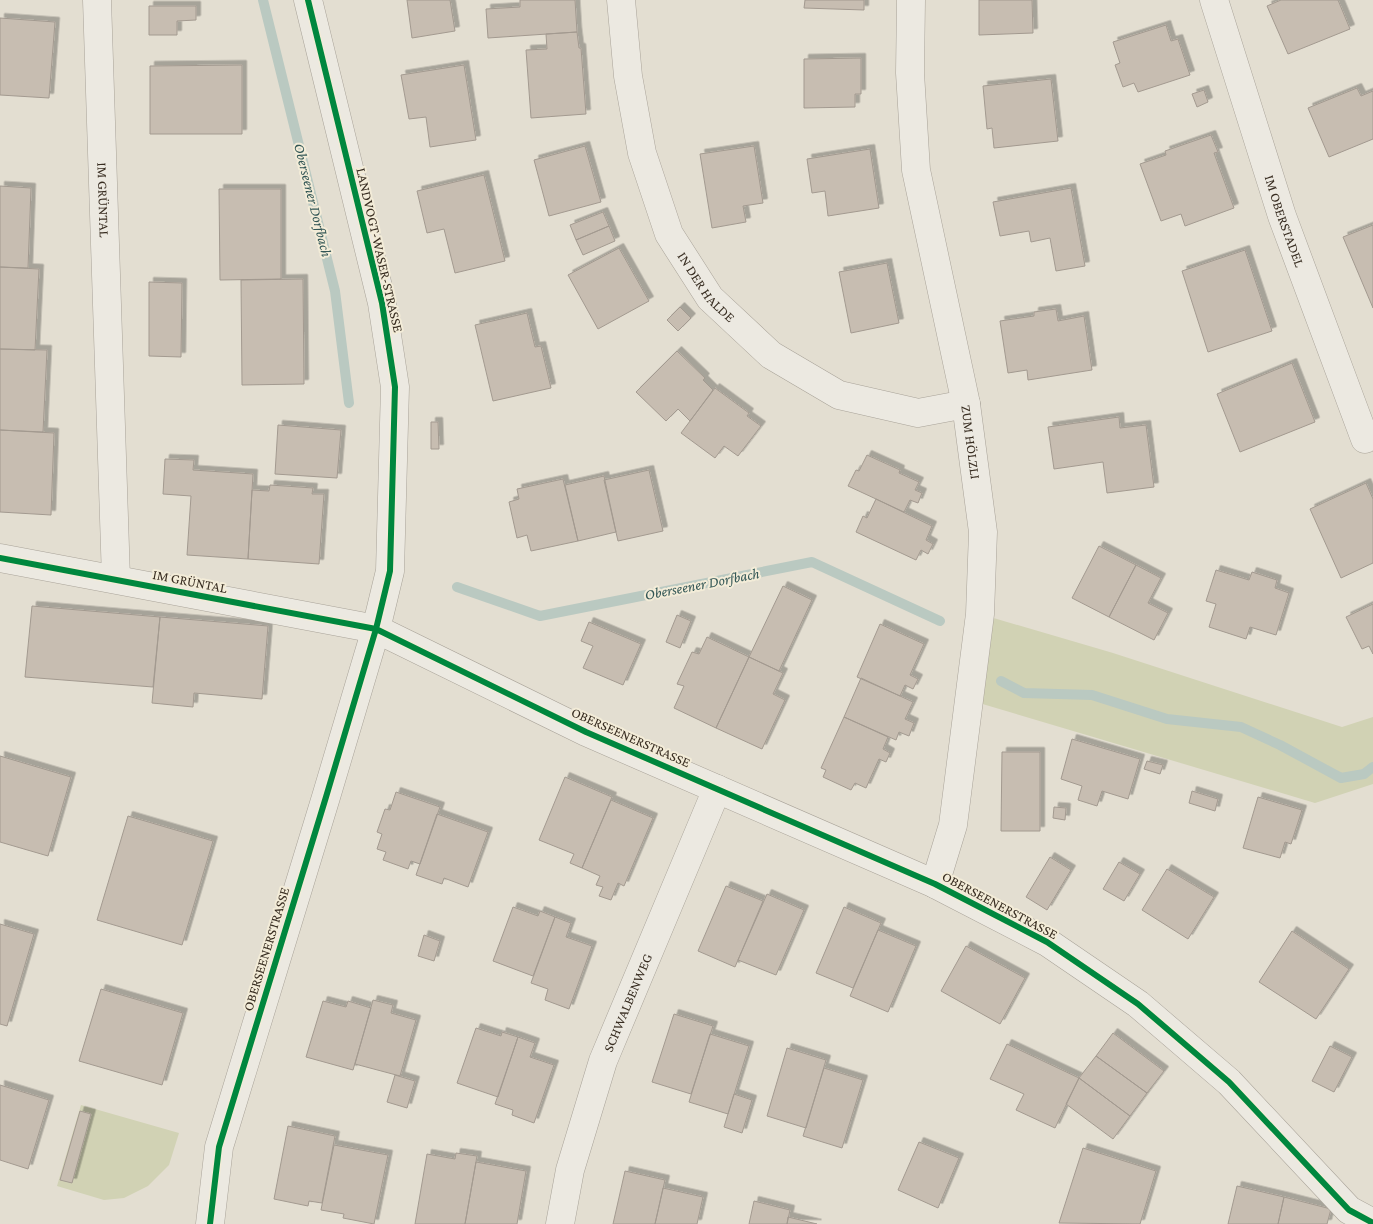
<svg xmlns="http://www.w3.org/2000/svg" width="1373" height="1224" viewBox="0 0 1373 1224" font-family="'Crimson Pro',serif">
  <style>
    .green { fill: #d1d2b4 }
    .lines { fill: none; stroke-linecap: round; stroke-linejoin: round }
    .stream { stroke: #bac9c1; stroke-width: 10 }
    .building { fill: #c7bdb1; stroke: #a39a90; filter: url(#shadow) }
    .minor-casing { stroke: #a9a399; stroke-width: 29 }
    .tertiary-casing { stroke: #a9a399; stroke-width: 29 }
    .minor { stroke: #ece9e1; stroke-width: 28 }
    .tertiary { stroke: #ece9e1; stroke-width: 28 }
    .cycleway-casing { stroke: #f3ecd8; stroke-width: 9 }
    .cycleway { stroke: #00873e; stroke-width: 6 }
    .labels { text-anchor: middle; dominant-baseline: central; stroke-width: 4; stroke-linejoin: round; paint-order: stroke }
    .street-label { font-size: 14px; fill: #382d21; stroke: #f3ecd8 }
    .water-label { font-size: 15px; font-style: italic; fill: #325655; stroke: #f3ecd8 }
  </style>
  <defs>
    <filter id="shadow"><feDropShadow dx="4.5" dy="-4.5" stdDeviation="0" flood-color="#0004"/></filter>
  </defs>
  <rect width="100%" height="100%" fill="#e3ded1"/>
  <path class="green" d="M980,614L1113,653L1342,727L1373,717V784L1315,803L969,700Z
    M81,1105L179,1133L169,1165L148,1186L124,1198L104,1200L57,1186Z"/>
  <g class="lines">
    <path class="stream" d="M263,0L335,291L349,403
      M457,587L540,616L812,562L940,621
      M1001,681L1024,693L1092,695L1167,719L1241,727L1280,745L1341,778L1364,774L1373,767"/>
  </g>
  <path class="building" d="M407,0H450L455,31L412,38Z
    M520,0H575L577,32L488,38L486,9L520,7Z
    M805,0H864V10L804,8Z
    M979,0H1032L1033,33L979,35Z
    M1281,0H1338L1350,29L1288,54L1267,6Z
    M149,6H196V20L177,21V35H149Z
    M0,18L55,22L49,98L0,95Z
    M1166,25L1171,41L1178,39L1190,75L1138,92L1134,83L1123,87L1115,65L1120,63L1113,42Z
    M577,32L579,48H581L586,114L531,118L526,50L547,49L546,34Z
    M861,58V94H855V107L804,108V59Z
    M242,65V134H150V66Z
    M464,65L476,140L430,147L426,117L409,119L401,75Z
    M1051,79L1058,141L994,148L992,128L987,129L983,86Z
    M1357,88L1361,96L1373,91V139L1329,157L1308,108Z
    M1204,90L1208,102L1197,107L1192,94Z
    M1211,135L1218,152L1214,153L1234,208L1185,226L1181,214L1161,221L1140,164L1166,155L1165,151Z
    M585,146L601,202L549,216L534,160Z
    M754,146L763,203L743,206L746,222L712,228L700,154Z
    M870,149L879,208L828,216L825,191L812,193L807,159Z
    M484,175L505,261L455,273L444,229L427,233L417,191Z
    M0,186L31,188L28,268L0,267Z
    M1071,188L1085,266L1056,271L1050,238L1031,242L1029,231L1000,236L993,202Z
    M219,189H281V279L220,280Z
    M603,212L609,226L576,240L570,225Z
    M1373,225V308L1343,237Z
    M609,226L615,241L583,255L576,240Z
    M619,248L649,301L598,329L568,275Z
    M1245,250L1272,331L1208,352L1182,271Z
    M887,263L899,323L851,333L839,272Z
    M0,267L39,269L35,350L0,349Z
    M303,279L304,384L242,385L241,280Z
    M149,282L182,283L181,357L149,356Z
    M680,307L691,318L678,331L667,320Z
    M1056,309L1058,321L1084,316L1092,370L1028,380L1027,370L1008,373L1000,321L1034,316V312Z
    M527,313L535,347L541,346L551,388L493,401L475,325Z
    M0,349L47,350L43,432L0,430Z
    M677,351L705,378L703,380L713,390L690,421L678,409L666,421L636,392Z
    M1292,363L1315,422L1240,452L1217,394Z
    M715,388L749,413L747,416L761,426L738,456L724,446L715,458L681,433Z
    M1119,417L1120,428L1146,425L1154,487L1107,493L1103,462L1054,469L1048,427Z
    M431,422H438L439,449H431Z
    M278,425L341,430L337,478L275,474Z
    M0,430L54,433L51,515L0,512Z
    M867,455L900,470L899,473L919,482L915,490L922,493L918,503L910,500L904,512L848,486L856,470L859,471Z
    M165,459L194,460L193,470L253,474L248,559L187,555L191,496L163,494Z
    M649,470L663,531L618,541L604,480Z
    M604,476L616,532L578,541L565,485Z
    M563,479L578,541L531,551L527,535L517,538L509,502L519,499L517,489Z
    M1366,483L1373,499V563L1341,578L1310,509Z
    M270,485L313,488L312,494H324L319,564L248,559L252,490L269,491Z
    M876,499L932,526L926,540L933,544L928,554L921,550L916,560L856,532L863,516L867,518Z
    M1099,546L1136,565L1109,617L1072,598Z
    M1136,565L1161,578L1148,603L1168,613L1154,640L1109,617Z
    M1216,570L1249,580L1252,572L1277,580L1275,588L1289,593L1276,635L1250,627L1246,639L1209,627L1216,604L1206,601Z
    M783,586L812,600L779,671L749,657Z
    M1373,604V654L1369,646L1362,649L1346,617Z
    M32,606L160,617L153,687L25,677Z
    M677,615L691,621L680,648L666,642Z
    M160,617L268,626L262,699L194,693L193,707L152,703Z
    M589,622L641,644L623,685L583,668L593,646L581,641Z
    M880,624L924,644L910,675L918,679L913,689L905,685L900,696L857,677Z
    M707,637L749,657L716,728L674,708L684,686L677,684L692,652L699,654Z
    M749,657L783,673L773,694L785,700L762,749L716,728Z
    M861,678L913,702L905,719L914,723L909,736L899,732L896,740L844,717Z
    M844,717L888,737L883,749L890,753L886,762L879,759L866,788L855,783L851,790L823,777L826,770L821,768Z
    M1072,739L1140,759L1128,799L1102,791L1097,806L1078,800L1082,786L1061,779Z
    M1002,752H1040V831H1001Z
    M0,756L71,777L48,856L0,842Z
    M1147,761L1163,765L1160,774L1144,769Z
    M565,777L612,797L582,868L570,863L574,854L539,840Z
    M1192,791L1218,799L1215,811L1189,803Z
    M396,792L440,807L420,864L411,861L408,869L383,860L386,852L377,849L382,834L377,832L385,809L390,810Z
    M1258,797L1302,810L1291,844L1285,842L1280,858L1243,848Z
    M611,800L653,818L624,886L618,883L611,900L599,896L603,887L596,885L600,876L582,868Z
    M1054,807L1066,808L1065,820L1053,818Z
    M437,814L488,832L468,887L444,878L442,884L416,875Z
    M128,816L213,841L182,945L97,920Z
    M1050,857L1071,870L1047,910L1026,897Z
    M1119,862L1140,874L1124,901L1103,889Z
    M1167,869L1214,897L1188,939L1142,910Z
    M726,886L763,901L735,967L698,951Z
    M767,894L804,910L776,975L738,960Z
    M513,907L538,916L540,911L555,917L533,976L493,961Z
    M844,907L881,923L853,988L816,973Z
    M555,917L571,923L566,937L592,946L569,1009L545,1000L548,989L531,983Z
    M0,924L34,934L7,1026L0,1024Z
    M878,930L916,946L888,1012L850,996Z
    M1292,931L1349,969L1316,1019L1259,982Z
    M424,935L440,941L434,961L418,956Z
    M966,946L1025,978L1000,1024L941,991Z
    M101,989L183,1013L162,1085L79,1061Z
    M373,1000L393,1005L391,1013L416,1020L400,1076L355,1064Z
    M323,1001L346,1007L348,1001L371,1008L353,1070L306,1057Z
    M674,1014L713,1026L691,1094L652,1082Z
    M476,1028L501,1036L502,1032L518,1037L498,1097L457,1083Z
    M1113,1033L1164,1071L1147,1093L1096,1056Z
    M710,1034L749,1046L728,1114L689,1102Z
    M518,1037L535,1043L530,1057L554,1065L534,1123L512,1115L513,1110L495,1104Z
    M1007,1044L1079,1078L1055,1128L1016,1110L1024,1094L990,1079Z
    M1330,1046L1352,1057L1334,1092L1312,1081Z
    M787,1048L826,1060L806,1128L767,1116Z
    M1096,1056L1147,1093L1130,1116L1079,1078Z
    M824,1068L863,1080L842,1148L803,1136Z
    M395,1075L415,1081L407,1108L387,1102Z
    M1079,1078L1130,1116L1113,1139L1066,1104Z
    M0,1085L49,1100L28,1169L0,1160Z
    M734,1094L752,1100L742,1133L724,1127Z
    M80,1111L91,1114L72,1183L60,1180Z
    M288,1126L335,1136L322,1203L309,1201L308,1206L274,1199Z
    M919,1142L959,1158L938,1208L898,1190Z
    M334,1145L388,1155L374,1224L343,1218L344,1214L321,1210Z
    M1083,1148L1156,1171L1140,1224L1059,1223Z
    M456,1153L477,1156L465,1224H415L427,1154L455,1159Z
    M476,1162L526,1171L517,1224H465Z
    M625,1171L665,1180L655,1224H613Z
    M1237,1186L1284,1197L1278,1224H1228Z
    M663,1188L703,1197L697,1224H655Z
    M1284,1197L1331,1209L1327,1224H1278Z
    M754,1201L790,1210L787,1224H749Z
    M788,1217L817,1224H787Z"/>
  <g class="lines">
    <g class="minor-casing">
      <g id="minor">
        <path id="s1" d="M97,0L116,579"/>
        <path id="s2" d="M621,0L628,76L642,153L669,234L710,298L771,355L839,395L918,413L966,404"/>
        <path id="s3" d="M911,0L910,73L916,170L966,404L983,532L980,614L953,825L935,884"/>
        <path id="s4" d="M1214,0L1282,216L1365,439"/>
        <path d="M0,558L376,629L586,732L935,884L1047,942L1138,1004L1229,1082L1349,1210L1373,1223"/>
        <path id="s5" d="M560,1224L570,1170L603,1061L717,789"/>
      </g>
    </g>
    <g class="tertiary-casing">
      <path id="tertiary" d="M210,1224L219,1147L326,797L376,629L390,571L395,387L382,303L308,0"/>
    </g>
    <use href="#minor" class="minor"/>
    <use href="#tertiary" class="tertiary"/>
    <g class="cycleway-casing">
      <path id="cycleway" d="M0,558L376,629L586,732L935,884L1047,942L1138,1004L1229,1082L1349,1210L1373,1223
        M210,1224L219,1147L326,797L376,629L390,571L395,387L382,303L308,0"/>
    </g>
    <use href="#cycleway" class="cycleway"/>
  </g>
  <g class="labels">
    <g class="street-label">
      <text stroke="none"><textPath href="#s1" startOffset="200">IM GRÜNTAL</textPath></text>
      <text stroke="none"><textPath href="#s4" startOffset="232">IM OBERSTADEL</textPath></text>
      <text transform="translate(380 250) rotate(77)">LANDVOGT-WASER-STRASSE</text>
      <text stroke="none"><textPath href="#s2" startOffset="305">IN DER HALDE</textPath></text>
      <text stroke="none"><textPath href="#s3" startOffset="448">ZUM HÖLZLI</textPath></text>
      <text transform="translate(190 581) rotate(11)">IM GRÜNTAL</text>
      <text transform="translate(631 737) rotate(24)">OBERSEENERSTRASSE</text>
      <text transform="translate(1000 905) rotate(28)">OBERSEENERSTRASSE</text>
      <text transform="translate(266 949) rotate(-73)">OBERSEENERSTRASSE</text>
      <text stroke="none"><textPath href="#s5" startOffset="232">SCHWALBENWEG</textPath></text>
    </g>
    <g class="water-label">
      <text transform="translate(313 200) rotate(76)">Oberseener Dorfbach</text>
      <text transform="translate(702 584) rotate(-11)">Oberseener Dorfbach</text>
    </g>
  </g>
</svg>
